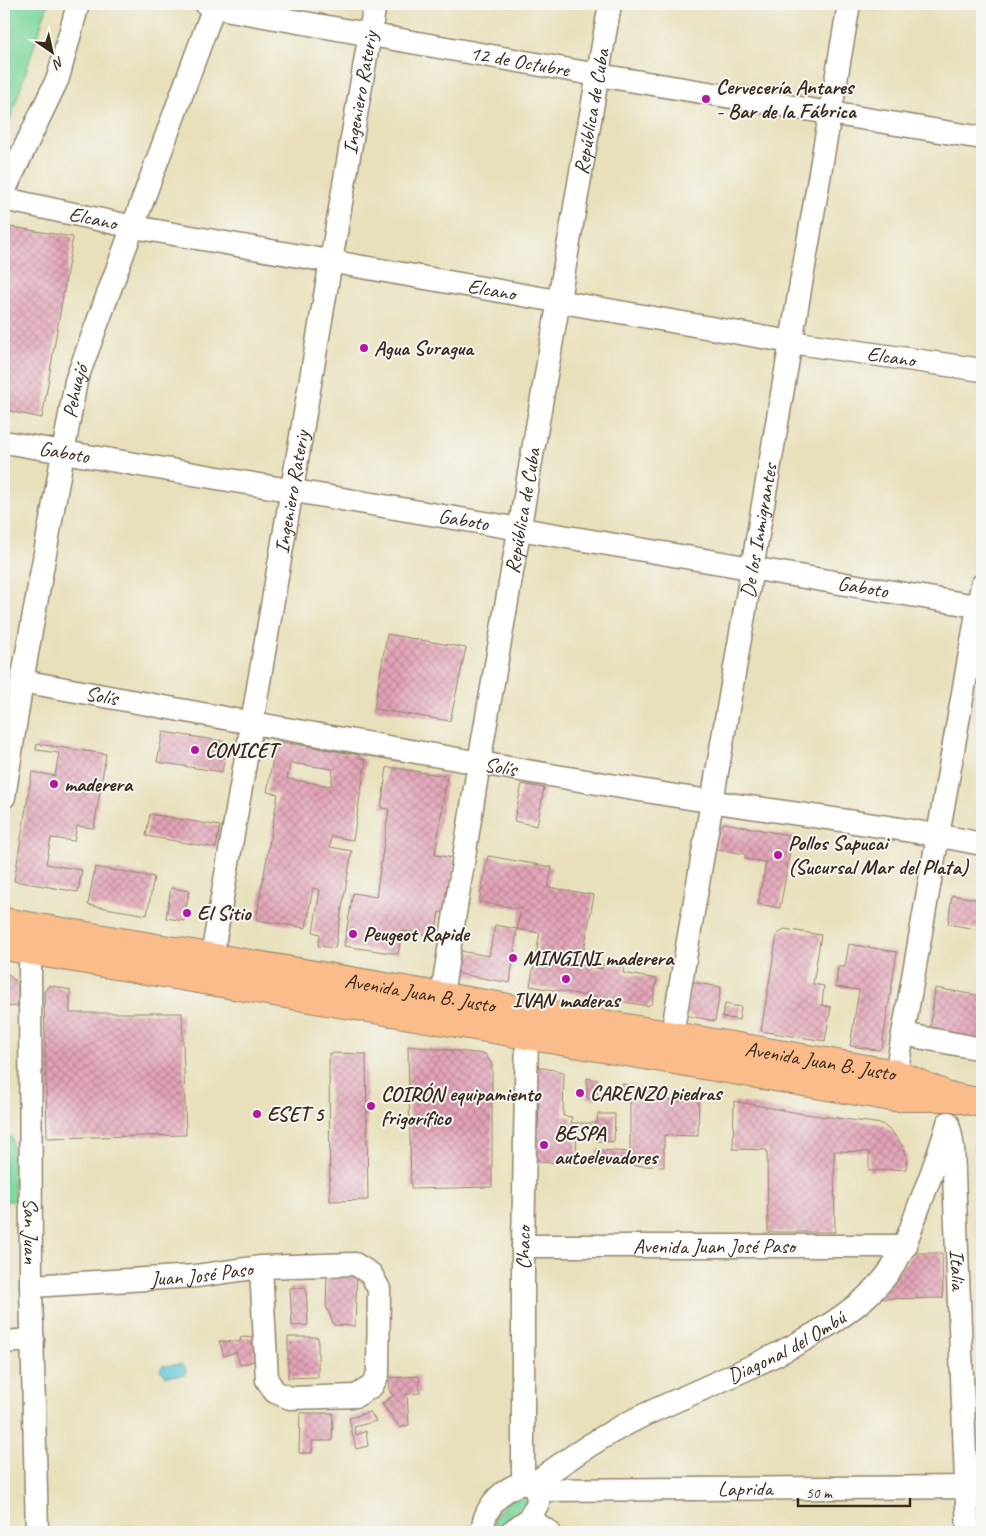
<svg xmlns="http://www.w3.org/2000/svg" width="986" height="1536" viewBox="0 0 986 1536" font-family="Caveat,sans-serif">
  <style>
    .park { fill: url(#park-crowns); stroke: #5c805e }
    .pitch { fill: #7dd79d; stroke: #5c805e }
    .water { fill: #5dc7d7; stroke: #4c787a }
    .building { fill: url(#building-cross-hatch); fill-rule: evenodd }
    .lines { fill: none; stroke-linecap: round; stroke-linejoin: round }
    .minor-casing { stroke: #92856c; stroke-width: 25 }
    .major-casing { stroke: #92856c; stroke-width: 30 }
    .minor { stroke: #fff; stroke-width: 22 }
    .major { stroke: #f9bc8a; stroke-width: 28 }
    .poi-dot { fill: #b5179e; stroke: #f6f6f2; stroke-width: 2 }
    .labels { text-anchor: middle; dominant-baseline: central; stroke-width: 4; stroke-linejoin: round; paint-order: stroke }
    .street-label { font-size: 21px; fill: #3b2a1e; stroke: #f6f6f2 }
    .poi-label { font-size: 21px; font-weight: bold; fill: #3b2a1e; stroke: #f6f6f2; text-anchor: start }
  </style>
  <defs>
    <pattern id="park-crowns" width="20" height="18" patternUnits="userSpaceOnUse" patternTransform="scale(1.25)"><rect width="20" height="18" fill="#7dd79d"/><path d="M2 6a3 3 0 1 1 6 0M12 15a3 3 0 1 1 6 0" fill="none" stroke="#6db987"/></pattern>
    <pattern id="building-cross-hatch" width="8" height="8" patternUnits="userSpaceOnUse" patternTransform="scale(1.25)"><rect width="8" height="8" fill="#e3a3b7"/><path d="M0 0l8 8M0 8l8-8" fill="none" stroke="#b98594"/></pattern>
  </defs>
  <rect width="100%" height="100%" fill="#f6f6f2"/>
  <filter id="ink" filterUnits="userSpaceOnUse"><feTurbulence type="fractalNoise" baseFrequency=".02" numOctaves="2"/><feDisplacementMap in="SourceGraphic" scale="10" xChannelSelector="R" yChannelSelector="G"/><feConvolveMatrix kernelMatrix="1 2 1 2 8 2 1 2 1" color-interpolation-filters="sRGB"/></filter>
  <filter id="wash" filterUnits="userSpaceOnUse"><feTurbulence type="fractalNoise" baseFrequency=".0096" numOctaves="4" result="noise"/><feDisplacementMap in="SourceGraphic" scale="20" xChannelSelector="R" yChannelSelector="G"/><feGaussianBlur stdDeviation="1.12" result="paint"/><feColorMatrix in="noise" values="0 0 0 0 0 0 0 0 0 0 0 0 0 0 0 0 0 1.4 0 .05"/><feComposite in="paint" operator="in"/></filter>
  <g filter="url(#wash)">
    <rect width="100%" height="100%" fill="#e8e0bb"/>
    <path class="park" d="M524,1495L528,1505L505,1527L495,1528L494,1517L512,1497Z"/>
    <path class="pitch" d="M4,4H48L4,138Z
      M4,1137H12L15,1201H4Z"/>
    <path class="water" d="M181,1364L186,1369L185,1375L166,1376L160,1370L162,1366Z"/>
    <g id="blocks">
      <path class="building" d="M11,227L73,237L42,418L4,410V251Z
        M387,634L466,648L450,721L374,709Z
        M163,732L228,742L222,772L157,762Z
        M276,741L359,755V758L366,760L353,840L331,836L330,847L352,851L335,948L318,946L320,934L313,932L320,890L313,888L306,928L256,920L278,794L267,792ZM290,763L333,769L331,786L287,779Z
        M37,744L106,754L94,828L77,826L74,841L51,838L46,864L82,870L78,892L14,881L32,772L55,776L59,753L36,750Z
        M387,767L447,776L435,855L455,858L447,913L439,912L435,936L402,931L398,954L344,946L353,893L376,897L389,809L381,808Z
        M522,784L544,788L537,826L514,821Z
        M150,814L220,826L216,848L146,836Z
        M725,823L793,836L780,908L758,904L766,862L745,859V854L716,849L720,826Z
        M488,856L552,867L548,887L594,895L581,965L602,969V964L624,967L623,973L657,979L652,1003L648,1006L530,986L540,933L517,929L521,909L479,902Z
        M95,867L154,877L147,915L88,905Z
        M171,888L189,891L184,921L166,918Z
        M952,895L982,900V930L948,924Z
        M495,925L517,929L510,983L460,974L457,970L460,951L489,956Z
        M784,929L821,935L813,984L824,986L822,1005L831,1007L825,1041L761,1031L777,935Z
        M849,944L897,952L882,1047L878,1050L850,1046L859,990L836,987L838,966L845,967Z
        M4,972L7,973L18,984V1006L4,1007Z
        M691,982L721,987L715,1021L689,1016L686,1011Z
        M49,985L70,990V1013H182L186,1135L47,1138L44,992Z
        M935,988L982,996V1040L930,1032Z
        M725,1004L741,1007L739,1020L722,1017Z
        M408,1046L485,1054L492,1065V1187L411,1189Z
        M329,1053L366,1054L368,1200L330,1201Z
        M538,1067L564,1072L563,1116L572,1117L571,1123H597L598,1114H615L614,1142L597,1141V1130H576L577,1163L531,1162V1129H538L539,1103H532L533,1072Z
        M587,1078L598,1080L597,1099L587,1098Z
        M622,1084L664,1091V1100L681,1101L682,1094L699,1096L698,1136L664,1135V1167L596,1163L597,1150L630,1152V1101L621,1100Z
        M734,1101L798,1113L882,1124L893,1133L904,1148L907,1158L906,1169L869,1171V1152L834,1151L835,1232H768L767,1150L733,1149Z
        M982,1146V1244H981L978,1149Z
        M913,1253H942L943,1298L878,1299Z
        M327,1275H357L355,1326L334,1325L326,1306Z
        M306,1287L308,1325L292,1326L290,1288Z
        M241,1337L255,1338L254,1361L240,1365L236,1352L224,1356L219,1341L240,1342Z
        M288,1337H318V1377L288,1378Z
        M419,1376L420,1393L407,1394L409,1425L400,1428L382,1404L393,1396L390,1392L389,1378Z
        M370,1412L376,1421L354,1427L356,1435L366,1431L368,1446L356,1449L349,1418Z
        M300,1413H333L332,1441H312V1453H299Z"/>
    </g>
  </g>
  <g filter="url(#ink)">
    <use href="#blocks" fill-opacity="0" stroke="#92856c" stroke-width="1"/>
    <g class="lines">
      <g class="minor-casing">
        <g id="minor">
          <path id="s1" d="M206,4L214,7L598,75L982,138"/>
          <path d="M4,191L58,78L78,4"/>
          <path id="s2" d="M4,199L134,227L791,342L982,370"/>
          <path id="s3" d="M4,442L982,607"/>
          <path id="s4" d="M22,681C233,720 445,758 658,793C766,811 875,822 982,844"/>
          <path id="s5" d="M4,797L22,681L76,381L215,4"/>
          <path id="s6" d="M32,933L30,950L31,1286L37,1532"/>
          <path id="s7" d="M209,974L375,4"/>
          <path id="s8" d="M439,1013L479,763L610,4"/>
          <path d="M903,1034L982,1049"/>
          <path id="s9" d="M669,1052L849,4"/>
          <path d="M896,1074L982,585"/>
          <path id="s10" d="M950,1131L953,1148L968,1532"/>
          <path id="s11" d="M523,1246H906"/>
          <path id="s12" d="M31,1286L196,1276L261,1267L355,1264L371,1274L379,1289L378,1374L372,1386L356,1396L290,1398L275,1392L267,1380L261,1267"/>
          <path d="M4,1342L33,1340"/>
          <path id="s13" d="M523,1484V1246L527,1035L530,1018"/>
          <path id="s14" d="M532,1485C567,1459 601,1436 640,1417C713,1382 844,1336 890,1271C904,1251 910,1231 918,1209C929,1180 940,1153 948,1123"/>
          <path id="s15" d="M536,1490L982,1487"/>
          <path d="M529,1519L549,1532"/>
          <path d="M483,1532C480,1498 538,1460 538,1503L529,1519L511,1532"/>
        </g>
      </g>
      <g class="major-casing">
        <g id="major">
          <path id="s16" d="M4,922L896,1074L939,1092"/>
          <path d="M4,946L892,1097H952L982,1103"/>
        </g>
      </g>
      <use href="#minor" class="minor"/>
      <use href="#major" class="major"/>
    </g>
  </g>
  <g class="poi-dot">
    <circle cx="706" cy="99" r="5"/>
    <circle cx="364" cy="348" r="5"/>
    <circle cx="195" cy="750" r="5"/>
    <circle cx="54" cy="784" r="5"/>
    <circle cx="778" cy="855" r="5"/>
    <circle cx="187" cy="913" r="5"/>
    <circle cx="353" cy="934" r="5"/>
    <circle cx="513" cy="958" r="5"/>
    <circle cx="566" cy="979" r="5"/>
    <circle cx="580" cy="1093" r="5"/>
    <circle cx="371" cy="1106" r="5"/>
    <circle cx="257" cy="1114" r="5"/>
    <circle cx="544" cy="1145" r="5"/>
  </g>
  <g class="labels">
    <g class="street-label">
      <text stroke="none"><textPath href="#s1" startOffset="319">12 de Octubre</textPath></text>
      <text stroke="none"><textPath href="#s7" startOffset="894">Ingeniero Rateriy</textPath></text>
      <text stroke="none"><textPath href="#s8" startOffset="914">República de Cuba</textPath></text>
      <text stroke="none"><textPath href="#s2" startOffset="91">Elcano</textPath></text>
      <text stroke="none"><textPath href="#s2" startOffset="496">Elcano</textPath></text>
      <text stroke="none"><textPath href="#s2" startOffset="901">Elcano</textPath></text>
      <text stroke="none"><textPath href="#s5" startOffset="412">Pehuajó</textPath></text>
      <text stroke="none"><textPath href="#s3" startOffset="61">Gaboto</textPath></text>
      <text stroke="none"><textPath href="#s7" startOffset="489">Ingeniero Rateriy</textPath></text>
      <text stroke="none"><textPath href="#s8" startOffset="509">República de Cuba</textPath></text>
      <text stroke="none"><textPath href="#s3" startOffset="466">Gaboto</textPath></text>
      <text stroke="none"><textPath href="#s9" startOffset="529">De los Inmigrantes</textPath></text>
      <text stroke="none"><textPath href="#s3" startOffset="871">Gaboto</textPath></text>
      <text stroke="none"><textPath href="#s4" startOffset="81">Solís</textPath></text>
      <text stroke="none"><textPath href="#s4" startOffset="486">Solís</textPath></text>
      <text stroke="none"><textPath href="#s16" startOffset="422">Avenida Juan B. Justo</textPath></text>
      <text stroke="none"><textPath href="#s16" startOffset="828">Avenida Juan B. Justo</textPath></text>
      <text stroke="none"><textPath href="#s6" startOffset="298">San Juan</textPath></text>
      <text stroke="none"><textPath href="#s11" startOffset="191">Avenida Juan José Paso</textPath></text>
      <text stroke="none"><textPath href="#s13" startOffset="236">Chaco</textPath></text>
      <text stroke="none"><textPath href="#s10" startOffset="139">Italia</textPath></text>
      <text stroke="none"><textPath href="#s12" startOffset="171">Juan José Paso</textPath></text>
      <text stroke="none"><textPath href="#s14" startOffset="290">Diagonal del Ombú</textPath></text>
      <text stroke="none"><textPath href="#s15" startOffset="209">Laprida</textPath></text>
    </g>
    <g class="poi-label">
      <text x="716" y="87">Cervecería Antares<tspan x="716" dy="24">- Bar de la Fábrica</tspan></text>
      <text x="374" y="348">Agua Suragua</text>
      <text x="205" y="750">CONICET</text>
      <text x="64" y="784">maderera</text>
      <text x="788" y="843">Pollos Sapucai<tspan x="788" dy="24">(Sucursal Mar del Plata)</tspan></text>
      <text x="197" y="913">El Sitio</text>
      <text x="363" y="934">Peugeot Rapide</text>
      <text x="523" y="958">MINGINI maderera</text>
      <text x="566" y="1000" text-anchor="middle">IVAN maderas</text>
      <text x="590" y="1093">CARENZO piedras</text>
      <text x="381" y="1094">COIRÓN equipamiento<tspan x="381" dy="24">frigorífico</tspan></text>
      <text x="267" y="1114">ESET 5</text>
      <text x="554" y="1133">BESPA<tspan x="554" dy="24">autoelevadores</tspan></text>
    </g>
  </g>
  <rect width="986" height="1536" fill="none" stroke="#f6f6f2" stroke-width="20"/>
  <g transform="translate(52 52) rotate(146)" stroke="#f6f6f2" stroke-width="4" paint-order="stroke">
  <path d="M0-4L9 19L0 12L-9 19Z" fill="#3b2a1e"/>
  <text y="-8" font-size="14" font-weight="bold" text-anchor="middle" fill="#3b2a1e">N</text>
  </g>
  <path d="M798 1498v8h112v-8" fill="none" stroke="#3b2a1e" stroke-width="2.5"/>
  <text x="806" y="1498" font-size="15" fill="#3b2a1e" stroke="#f6f6f2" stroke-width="4" paint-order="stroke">50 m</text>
</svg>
